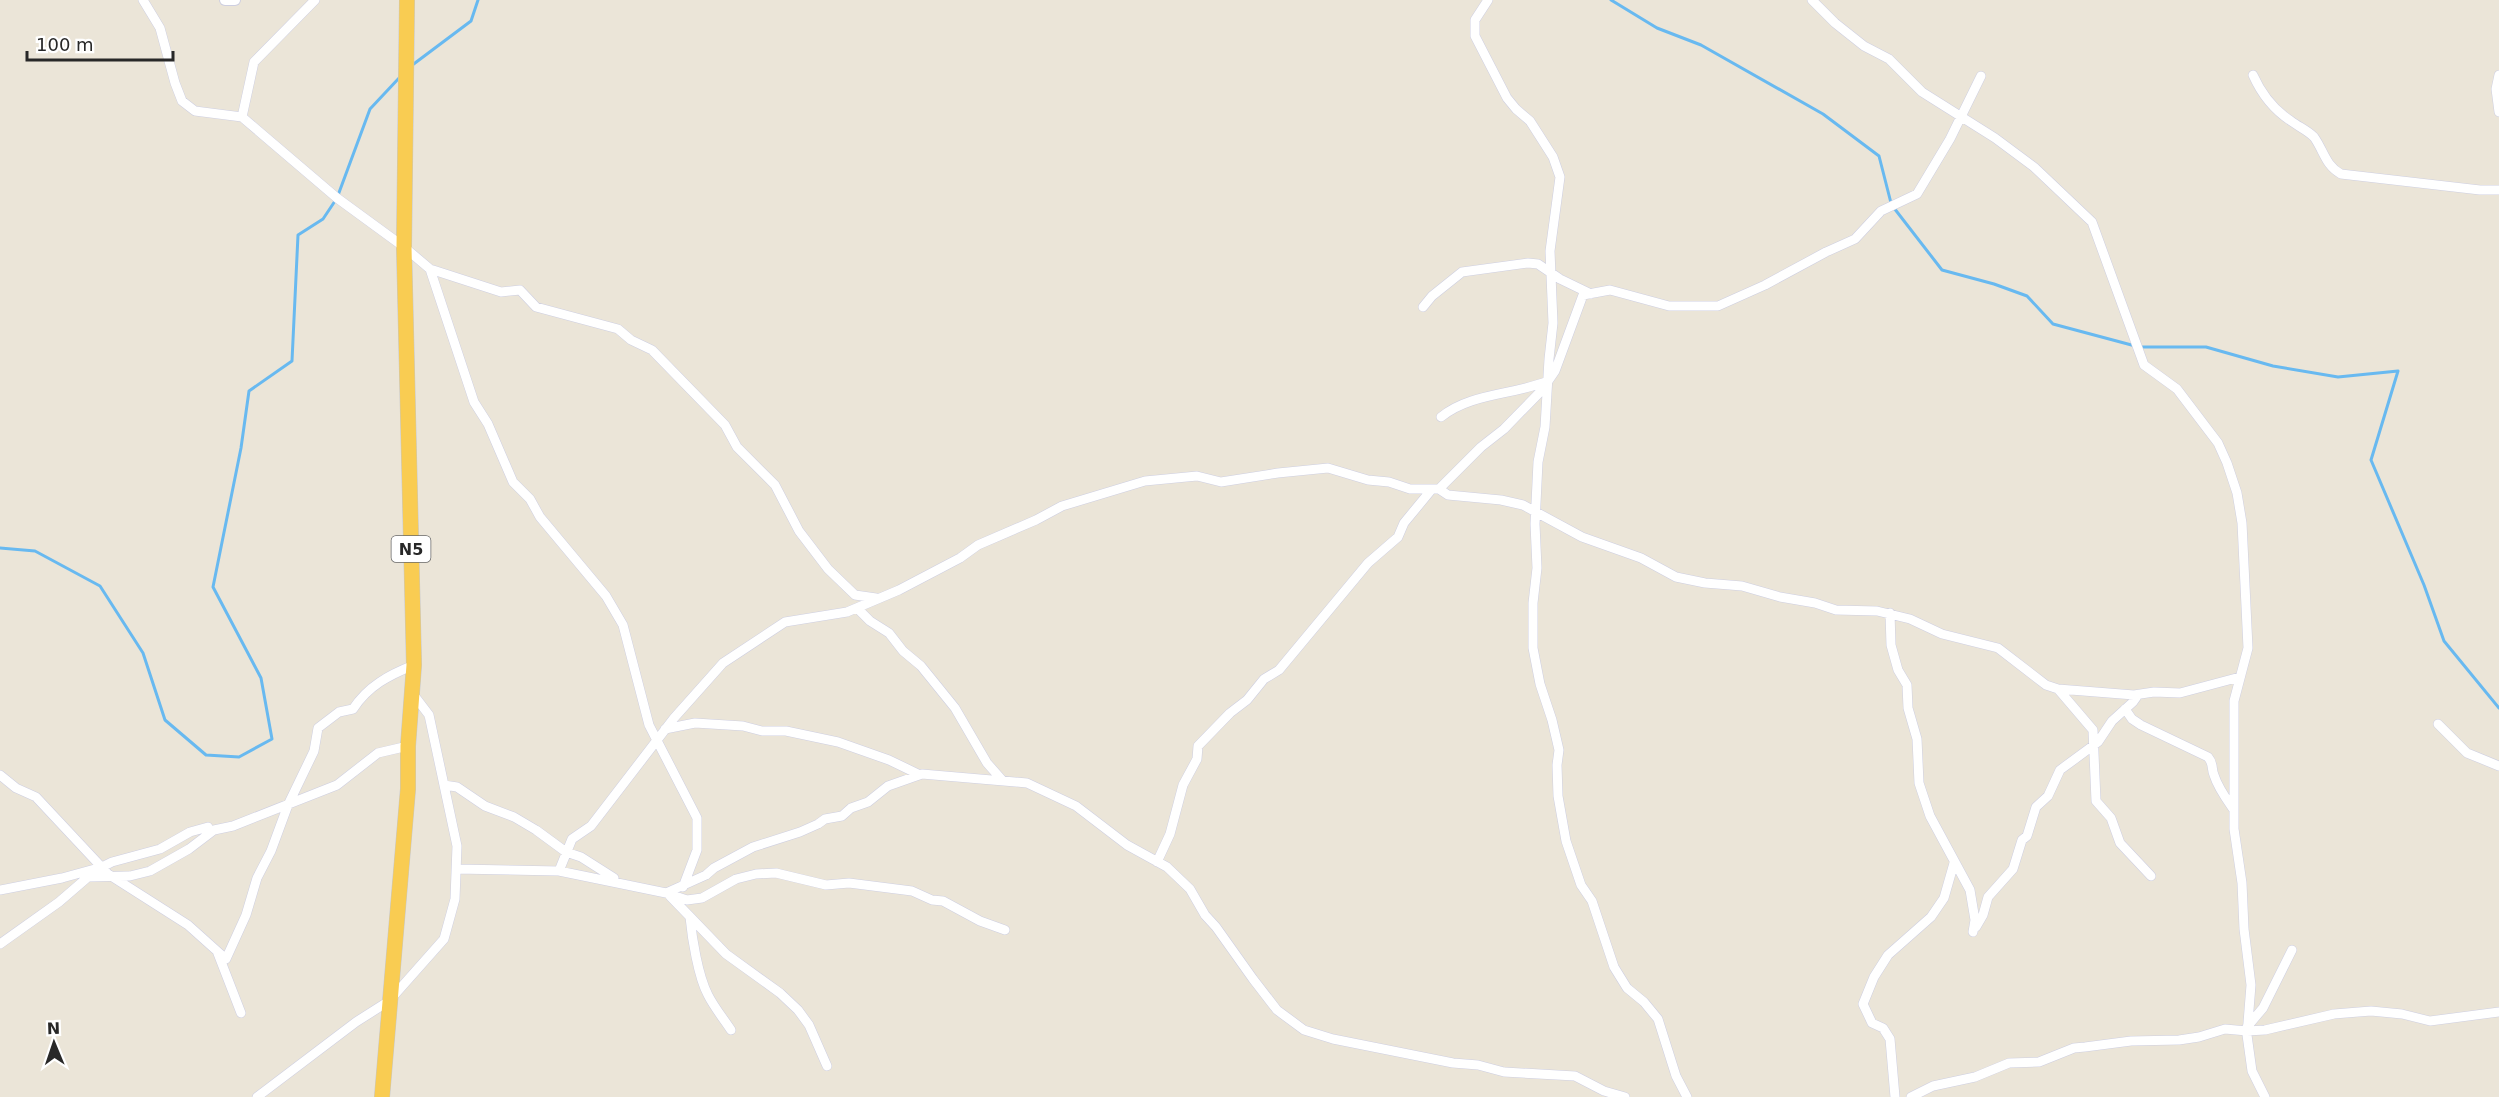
<svg xmlns="http://www.w3.org/2000/svg" width="2499" height="1097" viewBox="0 0 2499 1097" font-family="'DejaVu Sans',sans-serif">
  <style>
    .lines { fill: none; stroke-linecap: round; stroke-linejoin: round }
    .stream { stroke: #68b9f0; stroke-width: 3 }
    .minor-casing { stroke: #cecfe1; stroke-width: 10 }
    .tertiary-casing { stroke: #cecfe1; stroke-width: 12 }
    .trunk-casing { stroke: #c7c7c7; stroke-width: 16 }
    .minor { stroke: #fff; stroke-width: 9 }
    .tertiary { stroke: #fff; stroke-width: 10 }
    .trunk { stroke: #f9cc52; stroke-width: 15 }
    .labels { text-anchor: middle; dominant-baseline: central; stroke-width: 4.5; stroke-linejoin: round; paint-order: stroke }
    .shield { fill: #fff; stroke: #686868; stroke-width: 1.5 }
    .shield-label { font-size: 16px; font-weight: bold; fill: #282828 }
  </style>
  <rect width="100%" height="100%" fill="#ebe5d8"/>
  <g class="lines">
    <path class="stream" d="M1611,0L1657,28L1701,45L1823,114L1879,156L1891,203
      M411,66L471,21L478,0
      M1894,208L1942,270L1994,284L2027,296L2053,324L2139,347H2206L2273,366L2338,377L2398,371L2371,460L2424,585L2444,641L2499,708
      M0,548L35,551L100,586L143,653L165,720L206,755L239,757L272,739L261,678L213,587L241,448L249,391L292,361L298,235L323,219L337,198L370,109L400,77"/>
    <g class="minor-casing">
      <path id="minor" d="M143,0L160,28L175,83L182,101L195,111L242,117L337,198L404,247L430,269L501,292L520,290L536,307L618,329L631,340L652,350L725,425L737,447L775,485L799,531L828,569L855,595L876,598
        M1488,0L1475,20V36L1507,98L1516,109L1530,121L1553,157L1560,177L1550,251L1553,323L1549,359L1545,427L1538,462L1535,524L1537,568L1533,603V648L1540,684L1552,720L1559,750L1557,765L1558,796L1566,841L1581,885L1592,901L1614,967L1627,988L1644,1002L1658,1019L1676,1076L1687,1097
        M1812,0L1835,23L1864,46L1889,59L1922,92L1995,138L2034,167L2092,222L2144,365L2177,389L2218,443L2227,463L2237,493L2242,523L2248,648L2234,701V829L2242,883L2244,929L2251,985L2247,1035L2252,1071L2265,1097
        M2253,75C2261,93 2274,110 2291,121C2299,127 2307,130 2314,137C2324,151 2325,165 2341,174L2480,190H2499
        M2499,75L2496,89L2499,112
        M242,117L254,62L315,0
        M430,269L474,402L488,424L513,482L530,499L540,517L606,596L623,625L649,725L697,818V850L683,887
        M1423,307L1432,296L1462,272L1528,263L1538,264L1560,279L1591,294
        M1441,417C1470,393 1514,395 1548,381
        M1439,489L1448,495L1501,500L1523,505L1582,537L1641,558L1676,577L1705,583L1742,586L1780,597L1815,603L1836,610L1877,611L1910,619L1942,634L1998,648L2046,685L2058,689L2134,695L2154,692L2180,693L2240,677
        M857,608L870,621L889,633L903,651L921,666L955,708L987,763L1002,780
        M1890,613L1891,645L1898,670L1907,685L1908,708L1917,739L1919,783L1930,816L1970,890L1975,920L1973,932
        M2058,689L2093,730L2096,801L2111,818L2120,843L2151,876
        M2125,709L2132,719L2141,725L2208,757C2214,764 2211,768 2214,775C2218,788 2227,800 2234,810
        M2438,724L2467,753L2499,766
        M665,729L695,723L743,726L762,731H786L838,742L889,760L918,774
        M0,775L16,788L36,797L108,874L188,925L217,951L241,1013
        M444,785L457,787L485,806L514,817L536,830L566,852L581,857L614,878
        M1157,862L1170,834L1183,785L1197,759L1198,746L1230,713L1247,700L1264,679L1279,670L1368,563L1398,537L1404,523L1432,489
        M456,869L559,871L666,893L706,875L714,868L753,847L800,832L818,824L825,819L842,816L851,808L868,802L888,786L922,774L1027,783L1076,806L1127,845L1167,867L1190,889L1205,915L1216,927L1253,979L1277,1010L1304,1030L1333,1039L1453,1063L1478,1065L1504,1072L1575,1076L1604,1091L1625,1097
        M559,871L572,839L591,826L674,718L723,663L785,622L847,612L899,590L960,558L978,545L1036,520L1062,506L1145,481L1197,476L1221,482L1278,473L1328,468L1368,480L1389,482L1410,489H1439L1481,447L1504,429L1542,390L1555,371L1583,295L1610,290L1669,306H1718L1765,285L1826,252L1855,239L1881,211L1917,194L1950,139L1981,76
        M0,890L62,878L102,867L112,862L160,849L190,832L208,827
        M666,893L687,900L702,898L736,879L756,874L776,873L826,885L849,883L912,891L932,900L943,901L980,921L1005,930
        M670,896L726,954L780,993L798,1010L809,1025L827,1066
        M690,917C692,938 698,976 708,995C714,1007 723,1018 731,1030
        M1976,927L1983,915L1988,897L2013,869L2022,840L2027,836L2036,807L2048,796L2060,770L2098,742L2112,721L2133,702L2138,695
        M0,944L59,902L88,877L130,876L150,871L189,849L214,830L233,826L337,785L378,753L408,746
        M217,951L226,959L246,915L257,878L271,851L288,805L314,751L318,728L339,712L353,709C368,686 389,675 414,665
        M2247,1027L2263,1008L2292,950
        M257,1097L356,1022L389,1001L444,939L455,899L457,846L429,715L413,694
        M1895,1097L1890,1039L1883,1028L1872,1023L1863,1004L1874,977L1888,955L1931,917L1944,898L1954,863
        M1911,1097L1933,1086L1975,1077L2009,1063L2039,1062L2074,1048L2085,1047L2131,1041L2179,1040L2199,1037L2225,1029L2247,1031L2265,1030L2334,1014L2371,1011L2402,1014L2430,1021L2499,1012"/>
    </g>
    <g class="tertiary-casing">
      <path id="tertiary" d="M225,0H235"/>
    </g>
    <g class="trunk-casing">
      <path id="trunk" d="M382,1097L408,789V746L414,665L404,247L407,0"/>
    </g>
    <use href="#minor" class="minor"/>
    <use href="#tertiary" class="tertiary"/>
    <use href="#trunk" class="trunk"/>
  </g>
  <g class="labels">
    <rect class="shield" x="391.5" y="536" width="39" height="26" rx="4.5"/>
    <g class="shield-label">
      <text x="411" y="549">N5</text>
    </g>
  </g>
  <g transform="translate(54 1043) rotate(358)" stroke="#ffffff" stroke-width="4.5" paint-order="stroke">
  <path d="M0-4.5L10 22L0 15L-10 22Z" fill="#282828"/>
  <text y="-9" font-size="16" font-weight="bold" text-anchor="middle" fill="#282828">N</text>
  </g>
  <path d="M27 51v9h146v-9" fill="none" stroke="#282828" stroke-width="3"/>
  <text x="36" y="51" font-size="18" fill="#282828" stroke="#ffffff" stroke-width="4.5" paint-order="stroke">100 m</text>
</svg>
